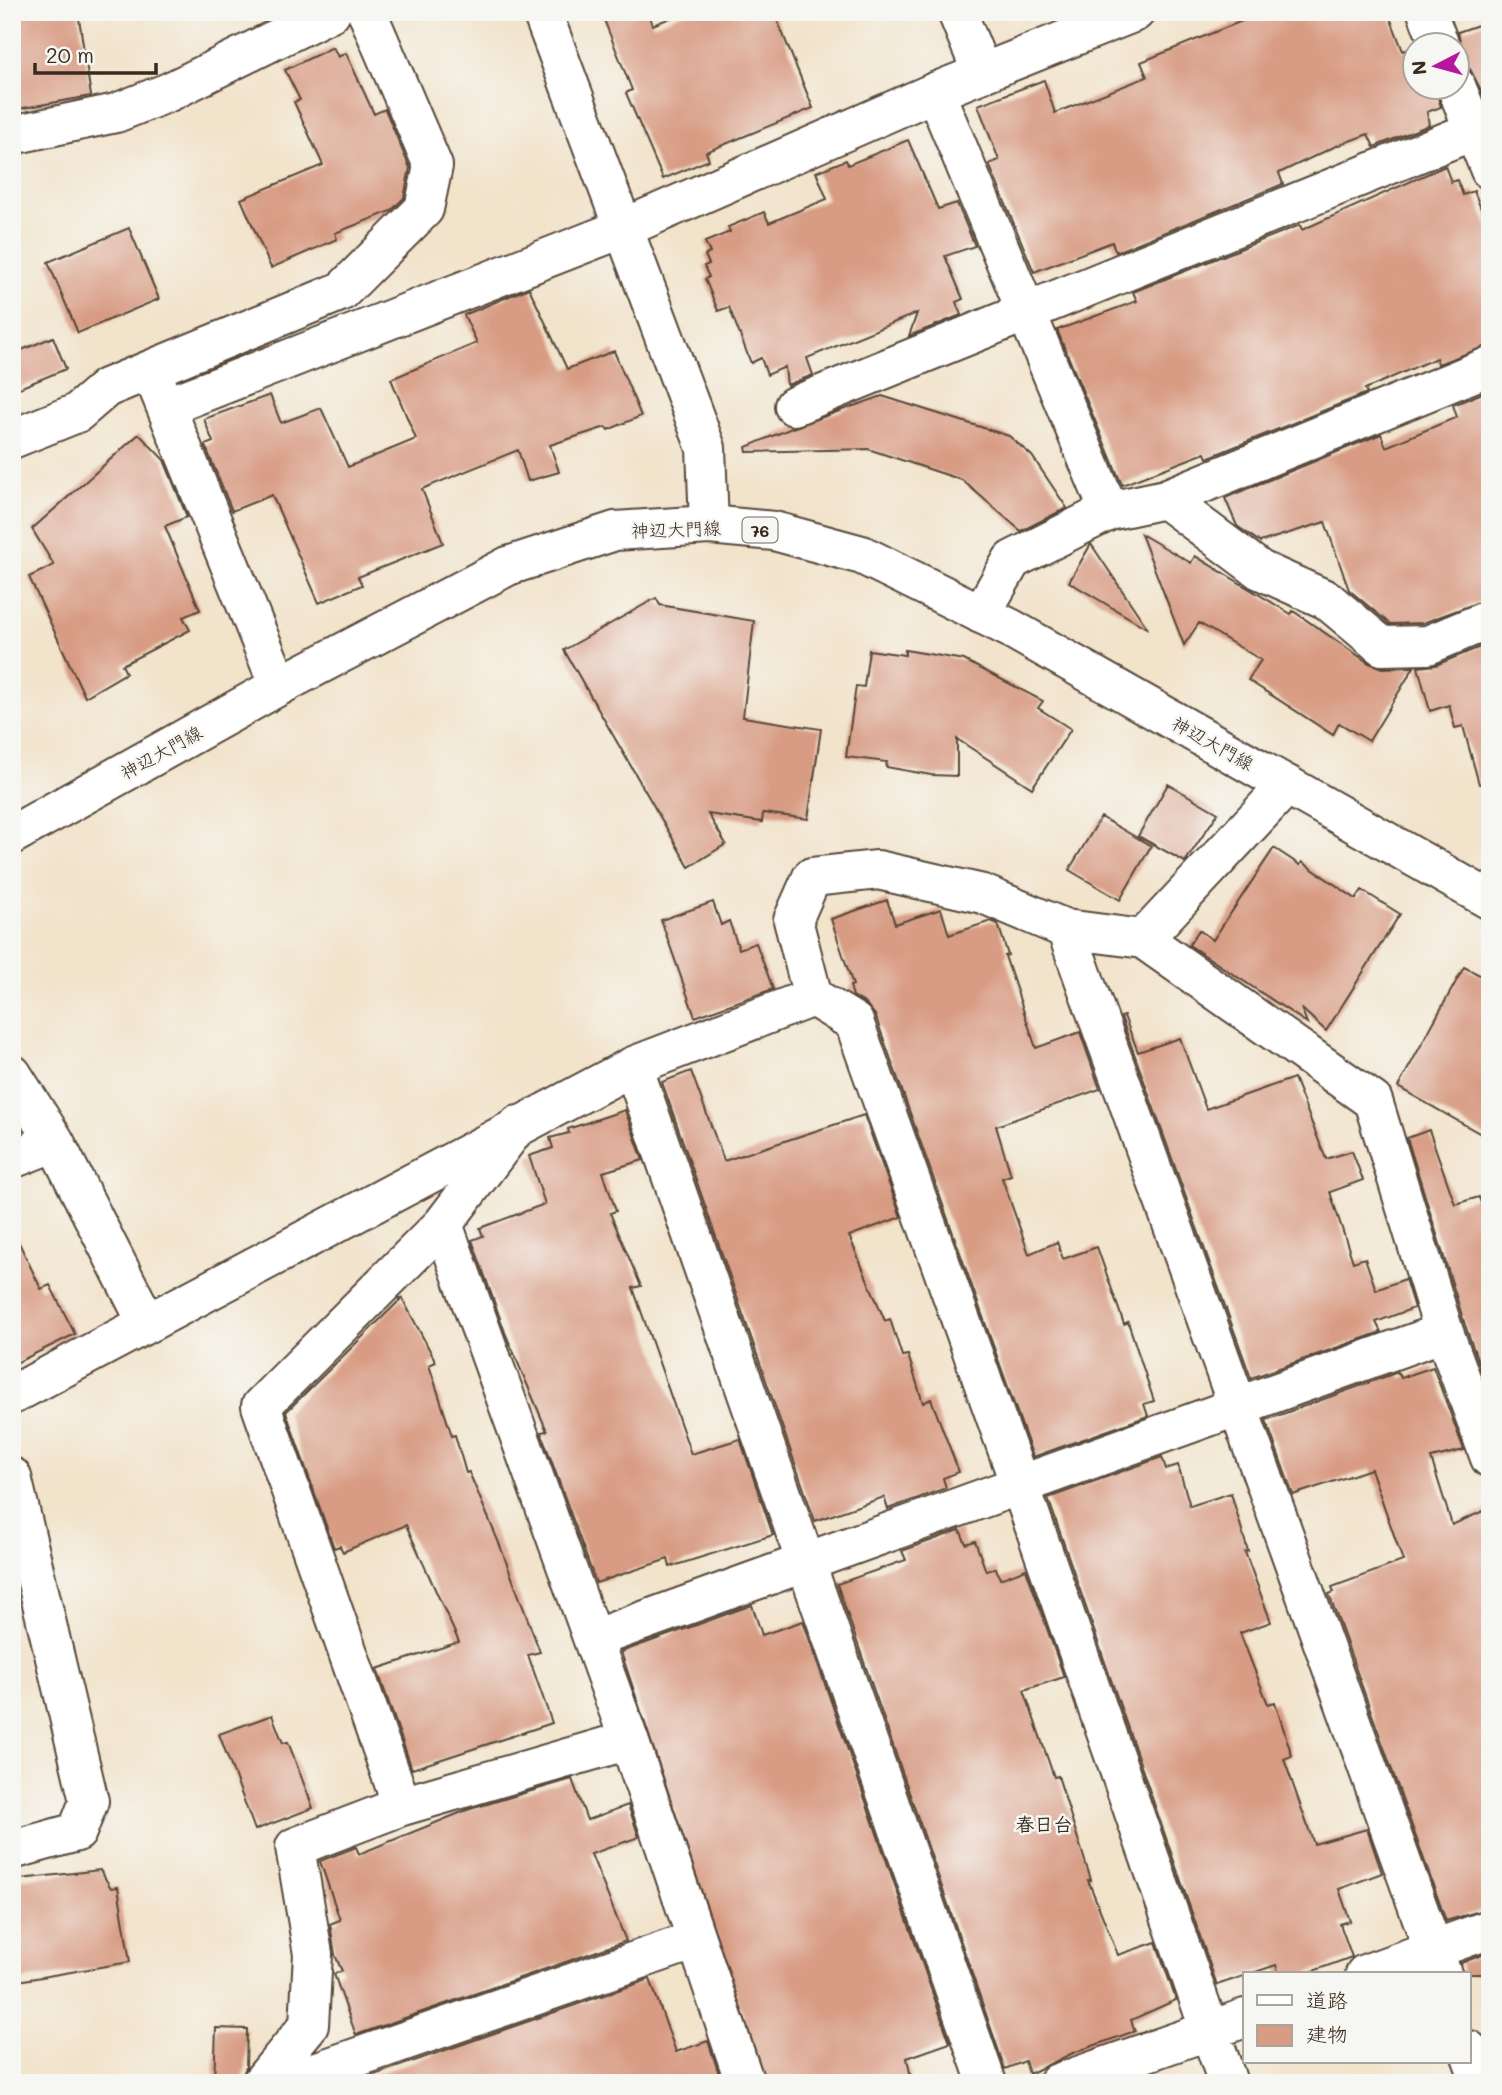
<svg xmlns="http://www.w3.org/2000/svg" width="1502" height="2095" viewBox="0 0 1502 2095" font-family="Mali,'Klee One',sans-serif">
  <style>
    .building { fill: #d89b83 }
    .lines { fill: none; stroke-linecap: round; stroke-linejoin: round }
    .minor-casing { stroke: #564638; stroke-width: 42 }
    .tertiary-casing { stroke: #564638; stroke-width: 42 }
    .primary-casing { stroke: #564638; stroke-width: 42 }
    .minor { stroke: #fff; stroke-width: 38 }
    .tertiary { stroke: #fff; stroke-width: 38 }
    .primary { stroke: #fff; stroke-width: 38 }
    .labels { text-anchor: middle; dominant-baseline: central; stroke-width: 5; stroke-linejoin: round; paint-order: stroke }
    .shield { fill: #f6f6f2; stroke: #73675e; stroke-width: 2 }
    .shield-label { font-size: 16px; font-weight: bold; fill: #3b2a1e }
    .street-label { font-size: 18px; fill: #3b2a1e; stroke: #f6f6f2 }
    .neighbourhood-label { font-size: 19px; font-weight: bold; fill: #3b2a1e; stroke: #f6f6f2 }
  </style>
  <rect width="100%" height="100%" fill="#f6f6f2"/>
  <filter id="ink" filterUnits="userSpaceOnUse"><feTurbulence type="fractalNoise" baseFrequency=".0143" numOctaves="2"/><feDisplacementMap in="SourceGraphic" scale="14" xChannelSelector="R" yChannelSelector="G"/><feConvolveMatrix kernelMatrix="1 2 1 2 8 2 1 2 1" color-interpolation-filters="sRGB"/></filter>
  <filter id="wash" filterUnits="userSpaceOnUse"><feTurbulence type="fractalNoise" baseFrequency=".00686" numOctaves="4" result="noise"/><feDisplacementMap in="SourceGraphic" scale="28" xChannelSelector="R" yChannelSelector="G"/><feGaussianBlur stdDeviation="1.57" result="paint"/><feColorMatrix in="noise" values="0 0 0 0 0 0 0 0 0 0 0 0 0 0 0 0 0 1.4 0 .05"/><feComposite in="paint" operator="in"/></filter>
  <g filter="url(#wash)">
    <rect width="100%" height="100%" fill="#f2e3cb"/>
    <g id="blocks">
      <path class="building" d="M12,12H78L91,96L12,110Z
        M601,12H648L653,25L685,12H774L813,108L706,152L709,160L663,179L626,93L632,90Z
        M1264,12H1388L1403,51L1415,47V88H1435L1441,107L1427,112L1429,125L1374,147L1368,134L1336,146L1279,173L1283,184L1116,252L1112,242L1034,272L989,164L999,160L978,105L1044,80L1055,113L1147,77L1141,62Z
        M1490,21V91L1483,94L1470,69L1457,65L1462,49L1458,32Z
        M333,47L338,57L346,53L374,114L385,109L410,168L404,198L391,211L335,233L337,239L271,268L241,199L323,165L294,102L300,100L285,70Z
        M908,140L938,209L957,203L975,246L945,256L963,299L956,302L961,315L909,336L917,313L807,358L813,375L787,385L785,367L767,375L761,358L751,363L729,307L718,311L705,279L709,277L704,266L709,264L705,255L710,253L705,242L730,232L728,227L764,212L769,223L827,199L816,172L846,160L848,165Z
        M1445,166L1451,182L1457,180L1463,195L1474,191L1490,232V345L1438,364L1436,358L1365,389L1367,393L1207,458L1205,453L1122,485L1057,330L1137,301L1133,292L1300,225L1302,230Z
        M129,228L159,299L78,333L48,262Z
        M529,288L567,369L614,351L641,416L608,430L606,427L550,445L559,472L528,481L518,450L422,489L443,543L358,577L362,585L319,603L272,495L232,511L205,445L213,442L204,419L270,395L281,423L321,408L348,467L416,439L391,379L477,343L464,315Z
        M53,337L66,369L12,391V354Z
        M1490,390V598L1423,623L1390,624L1349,590L1325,522L1260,542L1237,526L1225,498L1381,434L1386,447L1457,417L1453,405Z
        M882,396L1009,436L1032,456L1067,508L1021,531L962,480L868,449L747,452L746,447L792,428Z
        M139,434L164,460L187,517L165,526L200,610L183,617L190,630L122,665L126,673L85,697L29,577L54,565L32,529Z
        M1141,534L1191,563L1195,556L1291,614L1293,611L1369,663L1382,668L1414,667L1369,741L1339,723L1333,735L1248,680L1261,660L1199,623L1184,645Z
        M1091,544L1148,629L1069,582Z
        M656,598L660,605L754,621L743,717L821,729L808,819L763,813L762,822L708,814L726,844L689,867L564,650Z
        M1490,643V783L1479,784L1463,726L1455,728L1449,705L1430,711L1418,667L1436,665Z
        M869,650L905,655V650L964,660L1043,701L1038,708L1071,729L1032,788L957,739V776L931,775L886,767L887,762L846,757L856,686L864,687Z
        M1168,784L1218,813L1185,862L1138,836Z
        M1101,817L1151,846L1120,900L1069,870Z
        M1274,848L1300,865L1302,862L1356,899L1362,890L1400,914L1326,1031L1301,1008L1307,1023L1189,945L1199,930L1213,940Z
        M887,900L895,924L941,909L949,935L991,921L998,924L1008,955L1005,956L1036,1048L1080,1032L1100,1089L996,1126L1011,1175L1002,1178L1029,1254L1057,1242L1063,1259L1097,1247L1124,1324L1128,1322L1154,1401L1144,1404L1148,1416L1033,1457L875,1015L866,1004L853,996L850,986L853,985L831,919Z
        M713,902L721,925L729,921L739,949L756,943L773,989L695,1017L661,920Z
        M1464,967L1490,980V1139L1398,1087Z
        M1124,1016L1138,1052L1180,1038L1206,1109L1294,1078L1326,1159L1352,1151L1363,1180L1330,1192L1353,1262L1365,1258L1376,1290L1405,1279L1414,1308L1376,1322L1381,1332L1251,1378L1121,1017Z
        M691,1071L724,1161L864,1115L901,1217L849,1236L885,1321L890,1319L902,1356L908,1355L923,1403L931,1399L959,1472L943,1478L946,1488L888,1509L884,1497L815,1521L662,1082Z
        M625,1110L643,1160L603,1172L616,1211L610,1213L641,1286L633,1288L691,1454L740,1439L773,1535L670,1567L668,1559L596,1583L541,1432L547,1431L506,1335L472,1240L483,1236L480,1228L545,1204L529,1156L553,1148L550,1138L569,1133L568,1129Z
        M1429,1130L1455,1204L1479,1197L1490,1231V1394L1465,1325L1407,1138Z
        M12,1228L41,1289L50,1285L75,1334L12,1365Z
        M402,1298L436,1362L429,1365L452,1436L455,1435L466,1473L469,1472L499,1543L540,1652L528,1655L552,1723L412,1769L377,1669L459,1642L406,1525L343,1552L340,1546L334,1548L286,1412Z
        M1433,1367L1464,1450L1431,1458L1452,1525L1490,1508V1908L1446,1921L1329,1594L1334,1592L1332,1587L1403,1561L1371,1469L1293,1495L1266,1420L1398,1372L1401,1378Z
        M1162,1457L1166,1469L1178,1465L1190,1506L1231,1493L1248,1551L1245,1552L1271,1622L1240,1633L1268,1704L1275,1702L1292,1756L1284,1759L1314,1844L1367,1829L1382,1873L1339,1889L1350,1921L1340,1924L1352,1957L1305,1974H1279L1276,1965L1217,1985L1048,1498Z
        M960,1530L966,1544L975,1541L986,1571L996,1568L1000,1579L1026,1569L1064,1677L1024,1690L1054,1777L1058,1776L1091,1880H1088L1118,1955L1156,1942L1176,2000L1131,2020L1135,2031L1073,2053L1029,2074L1025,2061L1005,2069L837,1584L906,1560L902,1551Z
        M752,1605L762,1635L803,1621L950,2043L907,2058L912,2083H766L621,1652Z
        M272,1715L283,1743L288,1742L313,1808L255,1830L219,1734Z
        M572,1779L587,1820L628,1805L639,1837L591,1854L626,1941L356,2035L334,1974L342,1971L335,1955L330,1924L340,1920L320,1861L356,1847L359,1854L467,1810Z
        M100,1870L111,1888L118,1887L130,1962L12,1982V1880Z
        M1490,1952V1974H1463L1461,1963Z
        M650,1979L676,2052L708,2041L722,2083H374L371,2076Z
        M216,2028L247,2029L246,2067L240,2083H214Z"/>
    </g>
  </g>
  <g filter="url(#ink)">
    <use href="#blocks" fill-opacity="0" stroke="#564638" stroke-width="2"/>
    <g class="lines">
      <g class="minor-casing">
        <path id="minor" d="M957,12L982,73
          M1427,12L1440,46
          M1456,86L1490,170
          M935,92L1109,511
          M12,135L116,113L169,92L331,12
          M157,385L279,686
          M794,406L1490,124
          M166,407L624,228
          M12,439L77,413L106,388L342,291L424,209L433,166L367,12
          M1165,499L1260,570L1327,600L1382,646L1428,645L1490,619
          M981,614L1012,560L1109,511L1165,499L1490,366
          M1066,929L1442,1974
          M1143,939L1373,1101L1444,1332L1490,1458
          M633,1066L987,2083
          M12,1074L55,1142L147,1323
          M12,1159L55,1142
          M443,1224L629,1740L745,2083
          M12,1395L633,1066L813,997
          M12,1477L89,1801L77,1832L12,1850
          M593,1639L1444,1332
          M402,1806L629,1740
          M1365,1974L1490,1929
          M1469,2050L1481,2083
          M261,2083L309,2025L313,1954L295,1847L402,1806L261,1406L443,1224L518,1125
          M283,2083L696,1940
          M1058,2083L1245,2018
          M1228,2083L1020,1485L854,1022L813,997L793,920L812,877L878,870L983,894L1066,929L1143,939L1287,785"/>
      </g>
      <g class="tertiary-casing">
        <path id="tertiary" d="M542,12L706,448L709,525
          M624,228L935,92L1135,12"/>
      </g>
      <g class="primary-casing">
        <path id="primary" d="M12,835L279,686L508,566L615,531L709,525L774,531L862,555L1010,628L1490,900"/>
      </g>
      <use href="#minor" class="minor"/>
      <use href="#tertiary" class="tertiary"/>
      <use href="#primary" class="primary"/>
    </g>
  </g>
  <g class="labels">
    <rect class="shield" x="742.5" y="517.5" width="35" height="25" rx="5"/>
    <g class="shield-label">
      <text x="760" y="530">76</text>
    </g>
    <g class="street-label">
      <text transform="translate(676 529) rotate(-2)">神辺大門線</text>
      <text transform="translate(1213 743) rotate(29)">神辺大門線</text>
      <text transform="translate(161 752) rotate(-29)">神辺大門線</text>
    </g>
    <g class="neighbourhood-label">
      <text x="1044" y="1823">春日台</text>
    </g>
  </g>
  <rect width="1502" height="2095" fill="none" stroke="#f6f6f2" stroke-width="42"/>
  <rect x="1243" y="1972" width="228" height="91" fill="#f6f6f2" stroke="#aba49d" stroke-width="2"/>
  <rect x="1257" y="1995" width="35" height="10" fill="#ffffff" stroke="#aba49d" stroke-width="2"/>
  <text x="1306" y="2008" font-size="21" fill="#3b2a1e">道路</text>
  <rect x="1257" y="2025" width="35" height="21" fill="#d89b83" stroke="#aba49d" stroke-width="2"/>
  <text x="1306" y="2042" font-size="21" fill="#3b2a1e">建物</text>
  <g transform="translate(1436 66) rotate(264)"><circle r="33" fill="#f6f6f2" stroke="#aba49d" stroke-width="2"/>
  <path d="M0-5L12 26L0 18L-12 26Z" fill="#b5179e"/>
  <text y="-10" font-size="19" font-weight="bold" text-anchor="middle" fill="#3b2a1e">N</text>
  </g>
  <path d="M35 63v10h121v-10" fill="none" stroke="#3b2a1e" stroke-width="3.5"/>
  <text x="46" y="63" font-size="21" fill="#3b2a1e" stroke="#f6f6f2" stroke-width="5" paint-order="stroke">20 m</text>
</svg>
